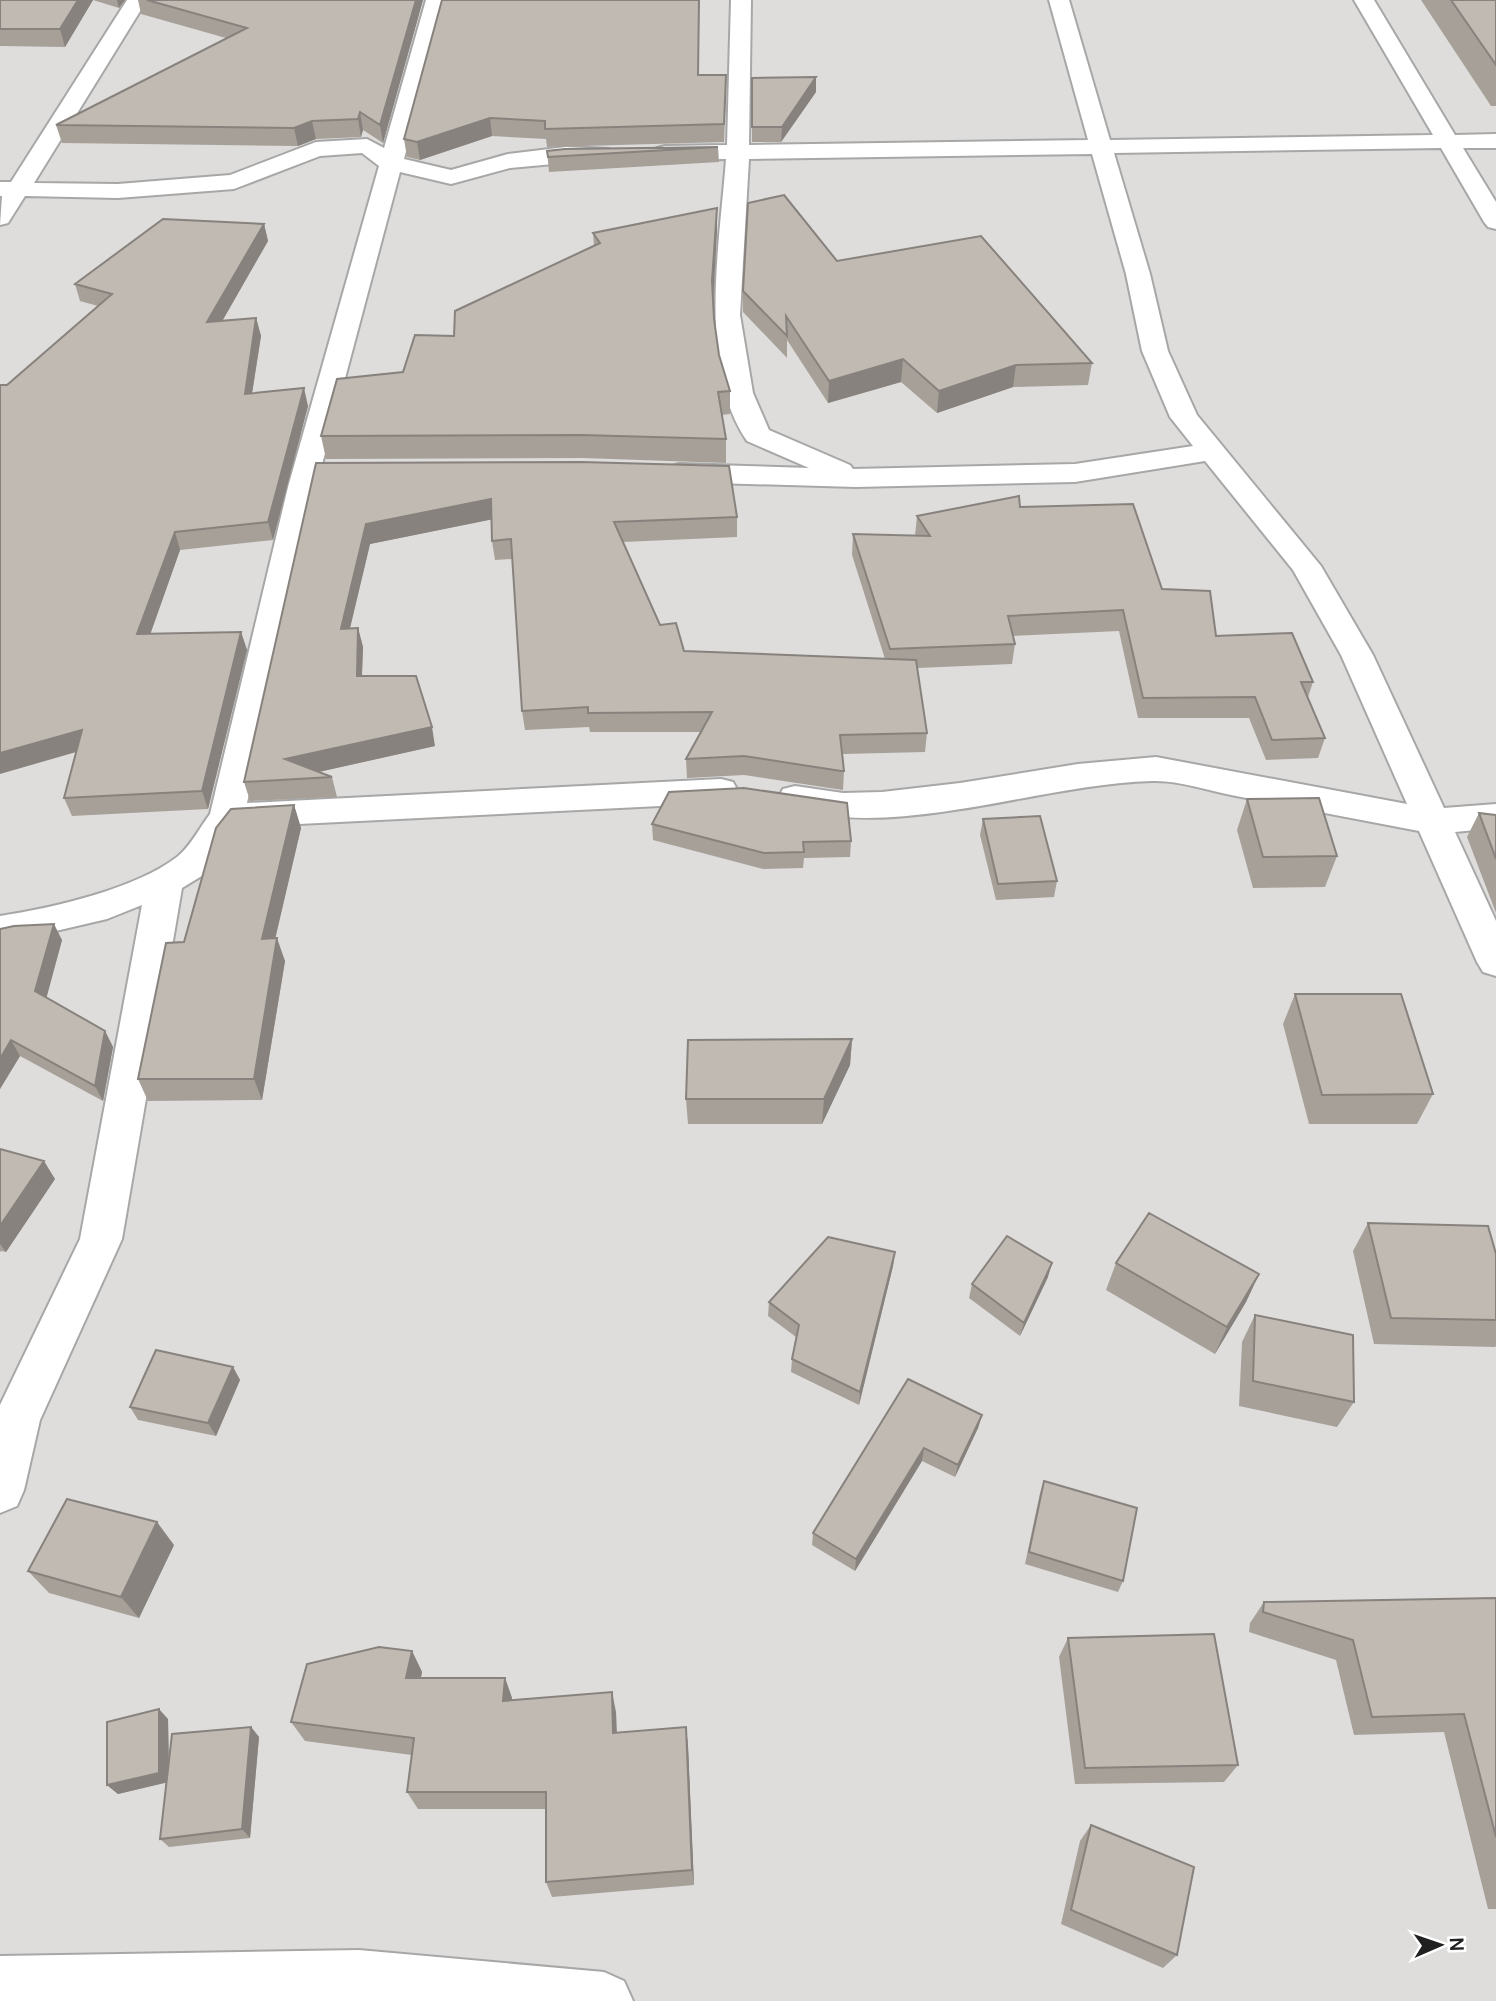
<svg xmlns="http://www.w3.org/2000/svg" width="1496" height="2001" viewBox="0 0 1496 2001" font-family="Manrope,sans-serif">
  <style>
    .residential { fill: #dedddc }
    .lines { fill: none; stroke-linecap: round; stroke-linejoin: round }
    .minor-casing { stroke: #a7a7a7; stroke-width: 4 }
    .minor { fill: #fff; fill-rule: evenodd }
    .wall { fill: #a6a099 }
    .shaded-wall { fill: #87827d }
    .building { fill: #c1bab2; stroke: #87827d; stroke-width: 2 }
  </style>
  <rect width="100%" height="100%" fill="#f0eee6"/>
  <path class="residential" d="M0,0H1496V2001H0Z"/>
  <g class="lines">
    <g class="minor-casing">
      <path id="minor" d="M127,0H147L34,183L118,184L230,175L316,142L367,139L384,148L426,0H446L404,159L451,170L508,154L566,147L609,149L612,154L609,159L510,168L451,184L400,172L316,487L247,803L721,779L733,782L738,791L733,800L721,803L238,827L205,874L182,888L122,1239L40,1420L24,1490L17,1506L0,1513V1405L80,1239L142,905L107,919L0,944V916C53,908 135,889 177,857C190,847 200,827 210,814L288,487L379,166L362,153L320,156L234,189L118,198L25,196L8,223L0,225L2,196H0V182H11Z
        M731,0H751L749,145L1088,140L1049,0H1069L1110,140L1433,135L1354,0H1374L1455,135L1496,134V148H1463L1496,202V229L1488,227L1484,222L1441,148L1114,153L1150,274L1168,351L1197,415L1321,566L1373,655L1444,808L1496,804V828L1455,832L1496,921V976L1483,972L1477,962L1419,831C1356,819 1293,807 1231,795C1206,790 1177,780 1152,781C1032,785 900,841 783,807L778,798L783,789L795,786L843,793L882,792L960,783L1078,764L1156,757L1407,804L1341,655L1293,570L1205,461L1075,482L856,487L679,482L669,479L665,473L669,467L679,464L809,468L747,441C697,369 720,242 726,159L665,160L657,158L654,153L657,148L665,146L727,145ZM1092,154L1126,274L1142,351L1170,417L1193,446L1075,464L853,469L850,465L769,430L753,393L740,315L749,159Z
        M359,1950L604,1972L624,1981L633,2001H0V1956Z"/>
    </g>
    <use href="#minor" class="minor"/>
  </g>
  <path class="wall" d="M0,0H125L119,8L93,0L65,47L0,46Z
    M138,0H423L383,143L363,130L361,137L316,139L298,146L62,143L56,125L226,38L141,14Z
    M442,0L698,75L726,93L724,142L547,147L546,139L492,136L420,160L407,157L404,139Z
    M1421,0H1496V106H1491Z
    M816,77V92L781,142H752V78Z
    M718,147L719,162L549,172L547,151Z
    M264,224L268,241L222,321L256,318L261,336L252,394L308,406L273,540L180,550L150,634L241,632L247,650L208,809L72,816L64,798L76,752L7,385L98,306L80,301L75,284Z
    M717,230L713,299L714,319L719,355L730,391V414L722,415L726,439V463L583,458L326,459L321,436L403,372L454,336L594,246L593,233Z
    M837,261L1092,363L1088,385L1013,387L937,413L901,382L828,403L787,340V358L743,312V291Z
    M316,463L737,517V537L623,542L660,625L684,651L885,659L852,555L853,534L915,536L917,516L1020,507L1162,589L1216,636L1313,682L1308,697L1325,738L1318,758L1266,760L1249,718H1138L1119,631L1013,636L1015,644L1012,664L917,668L927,733L925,752L843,754L844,771L843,790L744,775L687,778L686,759L701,732H590L589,727L525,730L522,711L512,559L495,560L492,541V519L370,544L350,628H358L363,647L362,676L435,746L319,772L332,777L337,797L250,801L244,782Z
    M1247,799L1337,856L1325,887L1253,888L1237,830Z
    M294,805L301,828L275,938L285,961L262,1100L148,1101L138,1079L184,942Z
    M1479,813L1496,815V913L1467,837Z
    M983,819L1057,881L1054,897L996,900L980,835Z
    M652,824L851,841L850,857L804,858L803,868L763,869L653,840Z
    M0,929L62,940L46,998L105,1031L113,1047L103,1101L20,1056L0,1089Z
    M1295,994L1433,1094L1417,1124H1309L1283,1024Z
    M852,1039L850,1065L822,1124H688L686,1099Z
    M0,1149L55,1179L6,1252L1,1251L0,1252Z
    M1368,1223L1496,1254V1346L1495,1347L1374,1344L1353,1251Z
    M895,1252L893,1266L859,1405L791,1372L792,1359L796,1337L768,1316L769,1302Z
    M1116,1263L1259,1274L1246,1302L1215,1354L1106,1290Z
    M1048,1277L1020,1336L969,1298L972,1284Z
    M1255,1315L1354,1402L1337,1427L1239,1406L1242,1342Z
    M233,1367L240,1380L216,1436L138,1420L130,1407Z
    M908,1379L982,1415L978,1428L955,1477L922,1461L855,1571L812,1545L813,1533Z
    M1044,1481L1123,1581L1118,1592L1025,1564L1040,1493Z
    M174,1545L139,1618L49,1593L28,1571Z
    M1496,1598V1909H1488L1444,1732L1354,1735L1336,1660L1249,1632L1250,1623L1264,1602Z
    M1068,1638L1238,1765L1224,1782L1075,1784L1059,1657Z
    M412,1651L422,1672L421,1678H505L512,1698V1700L616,1712L617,1733L686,1727L688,1746L694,1885L552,1897L546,1882V1809H418L407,1792L412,1755L305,1741L291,1722Z
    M168,1719L169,1762L251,1727L259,1737L250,1838L169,1847L160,1839L166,1782L118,1794L107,1785Z
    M1091,1825L1177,1955L1163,1968L1061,1924L1080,1841Z"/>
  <path class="shaded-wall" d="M78,0H93L65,47L60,29Z
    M117,0H125L119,8Z
    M416,0H423L383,143L380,125Z
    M816,77V92L781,142L782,127Z
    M360,112L363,130L361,137L358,119Z
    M490,118L492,136L420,160L417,142Z
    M312,121L316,139L298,146L294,128Z
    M717,208V230L713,304L712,281Z
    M264,224L268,241L212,339L207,322Z
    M256,318L261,336L249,412L245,394Z
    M903,359L901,382L828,403L829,381Z
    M1016,365L1013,387L937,413L939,391Z
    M304,388L308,406L273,540L268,522Z
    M491,499L494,519L370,544L345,649L341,629L366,524Z
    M175,532L180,550L144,652L137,634Z
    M358,628L363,647L361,696L357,676Z
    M241,632L247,650L208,809L202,791Z
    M432,727L435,746L291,778L285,759Z
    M82,730L90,748L0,774V753Z
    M294,805L301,828L270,961L262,939Z
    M54,924L62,940L44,1007L35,991Z
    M277,938L285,961L262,1100L254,1079Z
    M105,1031L113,1047L103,1101L95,1086Z
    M852,1039L850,1065L822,1124L824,1099Z
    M11,1040L20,1056L0,1089V1059Z
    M44,1161L55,1179L6,1252L0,1244V1226Z
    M895,1252L893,1266L859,1405L860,1392Z
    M1052,1263L1048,1277L1020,1336L1024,1323Z
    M1259,1274L1246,1302L1215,1354L1227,1327Z
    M233,1367L240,1380L216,1436L208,1423Z
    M982,1415L978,1428L955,1477L958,1465Z
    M924,1448L922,1461L855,1571L856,1559Z
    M157,1522L174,1545L139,1618L121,1597Z
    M412,1651L422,1672L416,1698L406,1678Z
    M505,1678L512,1698L510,1721L503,1701Z
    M612,1692L616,1712L617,1752L613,1733Z
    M159,1709L168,1719L169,1782L118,1794L107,1785Z
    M251,1727L259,1737L250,1838L242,1829Z
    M686,1727L688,1746L694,1885L692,1870Z"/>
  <path class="building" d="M0,0H78L60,29H0Z
    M147,0H416L380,125L360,112L358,119L312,121L294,128L56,125L247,28Z
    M442,0H699L698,75H726L724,124L545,129V121L490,118L417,142L404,139Z
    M1451,0H1496V65Z
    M816,77L782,127H752V78Z
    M718,147L548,157L547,151L565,149Z
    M784,195L837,261L981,236L1092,363L1016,365L939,391L903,359L829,381L786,316L787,336L743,291L748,203Z
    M717,208L712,281L714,319L719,355L730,391L718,392L726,439L581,435L321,436L337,379L403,372L415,335L454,336L455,311L600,243L593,233Z
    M163,219L264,224L207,322L256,318L245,394L304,388L268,522L175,532L137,634L241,632L202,791L64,798L82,730L0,753V385H7L112,294L75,284Z
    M581,462L729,466L737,517L614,522L660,625L676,623L684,651L916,660L927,733L840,735L844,771H841L744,756L686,759L712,712L588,713V707L522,711L511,539L492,541L491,499L366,524L341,629L358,628L357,676H416L432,727L285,759L332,777L244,782L316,463Z
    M1019,496L1020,507L1133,504L1162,589L1210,591L1216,636L1292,633L1313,682H1301L1325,738L1272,740L1255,697L1143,698L1123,610L1008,616L1015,644L890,649L853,534L930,536L917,516Z
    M744,788L847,803L851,841L803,842L804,852L764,853L652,824L669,792Z
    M1319,798L1337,856L1263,857L1247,799Z
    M294,805L262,939L277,938L254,1079H138L166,943L184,942L216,828L231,809Z
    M1479,813L1496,815V859Z
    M1040,816L1057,881L998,884L983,819Z
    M54,924L35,991L105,1031L95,1086L11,1040L0,1059V929L14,926Z
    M1295,994H1401L1433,1094L1322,1095Z
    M852,1039L824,1099H686L688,1040Z
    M0,1149L44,1161L0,1226Z
    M1149,1213L1259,1274L1227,1327L1116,1263Z
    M1368,1223L1488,1226L1496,1254V1320L1391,1318Z
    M1007,1236L1052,1263L1024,1323L972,1284Z
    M828,1237L895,1252L860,1392L792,1359L799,1325L769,1302Z
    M1255,1315L1353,1335L1354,1402L1253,1381Z
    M156,1350L233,1367L208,1423L130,1407Z
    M908,1379L982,1415L958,1465L924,1448L856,1559L813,1533Z
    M1044,1481L1137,1508L1123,1581L1029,1552Z
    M67,1499L157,1522L121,1597L28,1571Z
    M1496,1598V1837L1464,1714L1372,1717L1353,1640L1263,1612L1264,1602Z
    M1214,1634L1238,1765L1085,1768L1068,1638Z
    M379,1647L412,1651L406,1678H505L503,1701L612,1692L613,1733L686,1727L692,1870L546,1882V1792H407L414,1738L291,1722L307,1664Z
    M159,1709V1773L107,1785V1722Z
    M251,1727L242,1829L160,1839L172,1734Z
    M1091,1825L1194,1867L1177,1955L1071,1910Z"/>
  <g transform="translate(1440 1945) rotate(88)" stroke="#ffffff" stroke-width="5" paint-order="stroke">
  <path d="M0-5L12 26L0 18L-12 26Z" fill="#202020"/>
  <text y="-10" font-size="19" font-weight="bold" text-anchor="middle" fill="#202020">N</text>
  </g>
</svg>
